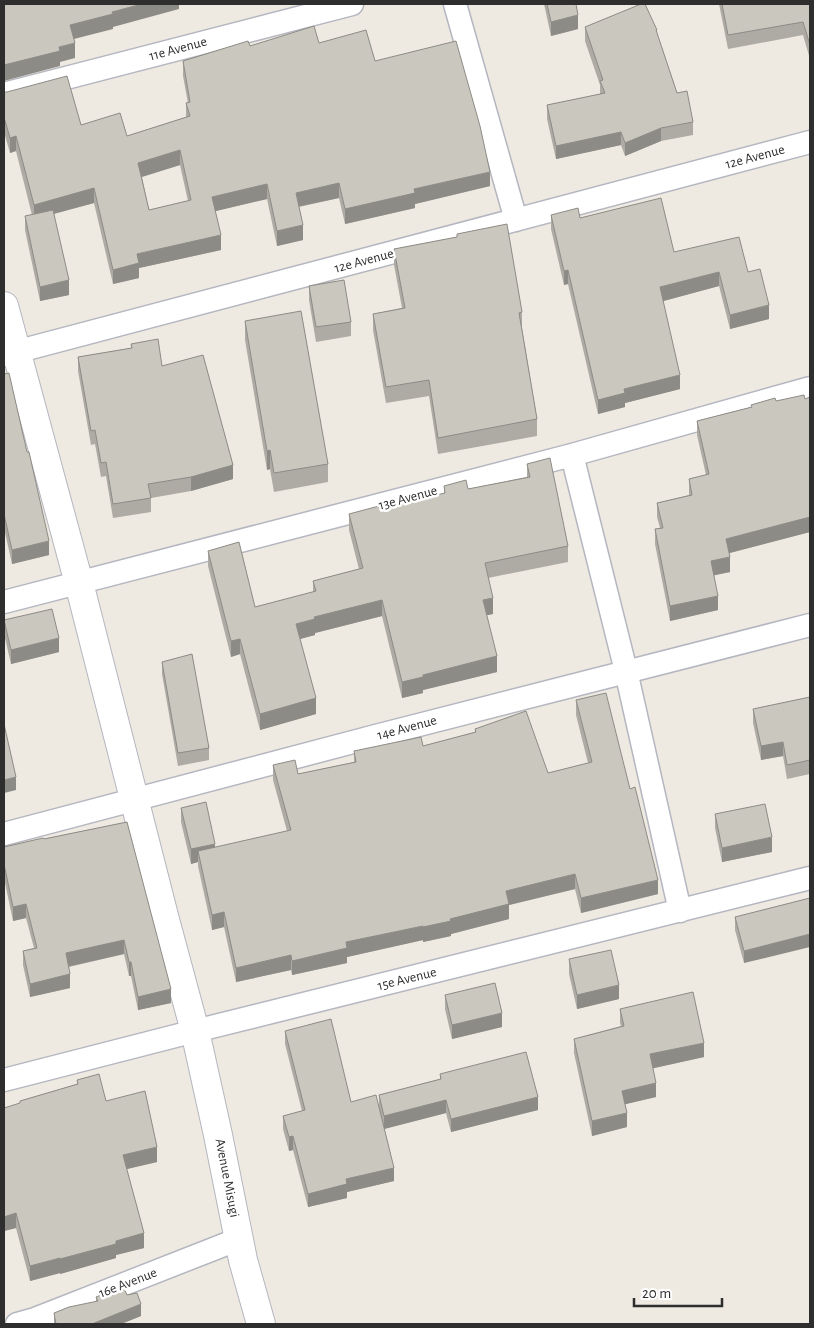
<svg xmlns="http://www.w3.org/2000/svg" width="814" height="1328" viewBox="0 0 814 1328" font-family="'Alegreya Sans',sans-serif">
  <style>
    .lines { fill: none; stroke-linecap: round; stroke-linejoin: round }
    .street-casing { stroke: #b4b6c0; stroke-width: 25 }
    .secondary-casing { stroke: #b4b6c0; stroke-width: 30 }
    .street { stroke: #fff; stroke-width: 22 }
    .secondary { stroke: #fff; stroke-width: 28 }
    .wall { fill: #aeaba4; fill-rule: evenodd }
    .shaded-wall { fill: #8d8b86 }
    .building { fill: #cac7bf; stroke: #8d8b86; fill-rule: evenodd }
    .labels { text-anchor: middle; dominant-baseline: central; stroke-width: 5; stroke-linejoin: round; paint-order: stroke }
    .street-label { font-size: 14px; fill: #2e2e2e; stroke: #fff }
  </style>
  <rect width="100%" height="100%" fill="#eee9e1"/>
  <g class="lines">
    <g class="street-casing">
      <path id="street" d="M455,4L516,220
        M4,94L352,4
        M4,355L810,142
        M572,455L626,671L680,911
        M4,602L572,455L810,388
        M4,834C272,762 541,693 810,625
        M4,1080L195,1031L810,878
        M17,1324L35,1319L239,1239"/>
    </g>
    <g class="secondary-casing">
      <path id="secondary" d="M4,306L79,583L164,916L195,1031L218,1135L243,1260L261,1324"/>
    </g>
    <use href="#street" class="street"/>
    <use href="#secondary" class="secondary"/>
  </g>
  <path class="wall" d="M544,4H576L578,29L551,36Z
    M719,4H810V59L803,35L728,49Z
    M585,27L657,34L677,93L693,122V135L661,141L625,156L621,145L556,159L547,119V105L600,94V85L585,41Z
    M319,43L375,61L490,186L415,204V208L345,224L339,198L299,207L303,240L277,246L267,199L215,211L221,250L139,268V278L113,284L94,203L54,214L69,295L40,301L25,230V216L32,215L16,151L10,153L4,132V92L81,125L127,136L186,117V103H188L183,76V61L250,46ZM180,165L188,201L149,210L142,177Z
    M551,215L580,218L674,252L748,272L769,319L730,329L719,286L663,301L680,389L625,403V407L598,414L568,284L564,285L551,229Z
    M457,234L522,312V328L537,419V436L438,454L429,396L386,403L373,330V314L402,308L394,265V249L457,237Z
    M309,286L351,322V336L316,342L309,300Z
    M245,321L328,464V482L274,492L270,469L267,470L245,340Z
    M131,344L162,366L233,479L191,491L151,498V512L113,518L106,476L101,477L95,444L91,445L78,371V357L131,348Z
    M4,374L49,555L12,564L4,528Z
    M751,405L810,532L729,553L730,572L714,575L718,610L670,621L655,544V529L660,528L657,517V503L689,495V479L706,475L697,435V421L751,407Z
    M527,464L568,546V562L488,578L493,614L486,615L497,672L423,690V693L402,698L382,616L315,633V635L300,639L316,714L260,730L240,654L231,657L208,566V551L255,607L313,592V581L359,569L349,530V514L444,494V486L468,489L527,477Z
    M4,620L59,652L11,664L4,634Z
    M162,662L209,748V760L178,766L162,674Z
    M810,697V774L787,779L783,756L761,760L753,723V709Z
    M576,700L658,894L581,913L575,889L509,905V919L451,934V936L423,942V940L347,957V963L292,975L291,970L236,982L224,927L212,930L198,866V862L191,864L181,822V808L215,848L287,831L273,780V765L298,774L354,762V751L423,746L475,732V729L548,773L588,763L576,715Z
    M715,814L772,852L722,862L715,828Z
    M127,822L171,1003L138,1010L131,976H129L124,954L69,967L70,988L30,997L23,965V951L34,948L26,918L13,921L4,878V847Z
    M810,898L744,963L735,930V917Z
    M569,959L619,999L577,1009L569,974Z
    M445,995L502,1027L452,1039L445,1009Z
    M620,1009L704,1057L653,1068L656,1097L625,1104L627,1127L592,1136L574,1053V1039L621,1026L620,1023Z
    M285,1031L351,1102L379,1107V1095L440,1079V1074L538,1110L451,1132L446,1113L384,1129L394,1181L347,1192V1198L308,1207L293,1150L289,1151L283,1129V1116L302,1111L285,1044Z
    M77,1080L106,1101L157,1162L126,1169L144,1248L116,1255V1258L60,1274V1273L30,1281L16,1228L4,1231L20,1101L77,1084Z
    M127,1295L141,1316L121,1324H54V1313L96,1302V1297Z"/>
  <path class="shaded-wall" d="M142,4H179V9L113,27V29L70,40V25L112,12Z
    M578,15V29L551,36V22Z
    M75,43V58L60,62V66L4,81V65L59,47Z
    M661,128V141L625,156V143Z
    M621,132V145L556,159V146Z
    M16,136V151L10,153V138Z
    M180,150V165L138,178V163Z
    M490,172V186L415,204V208L345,224V209L414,189Z
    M339,183V198L296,207V193Z
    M267,184V199L212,212V197Z
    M94,188V203L34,219V205Z
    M303,225V240L277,246V231Z
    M221,235V250L139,268V278L113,284V270L137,254Z
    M568,270V284L564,285V271Z
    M719,272V286L660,302V287Z
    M69,280V295L40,301V287Z
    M769,305V319L730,329V315Z
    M680,375V389L625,403V407L598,414V400L624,389Z
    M270,450V469L267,470V451Z
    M233,465V479L191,491V477Z
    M810,517V532L726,554V539Z
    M49,541V555L12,564V550Z
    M730,557V572L711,576V561Z
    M718,596V610L670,621V606Z
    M493,598V614L483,616V600Z
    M382,600V616L315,633V635L296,640V624L314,617Z
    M59,638V652L11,664V650Z
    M240,639V654L231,657V641Z
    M497,656V672L423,690V693L402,698V682L423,675Z
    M316,698V714L260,730V714Z
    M783,742V756L761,760V746Z
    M16,777V790L4,793V780Z
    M772,837V852L722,862V848Z
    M215,844V858L198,851V862L191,864V849Z
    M575,874V889L509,905V919L451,934V936L423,942V927L506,891Z
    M658,880V894L581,913V898Z
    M26,904V918L13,921V907Z
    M224,912V927L212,930V915Z
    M423,926V940L347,957V963L292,975V961L346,942Z
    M810,934V947L744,963V951Z
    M124,940V954L66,967V953Z
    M291,955V970L236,982V968Z
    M129,962H131V976H129Z
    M70,974V988L30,997V984Z
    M619,985V999L577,1009V995Z
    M171,989V1003L138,1010V997Z
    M502,1013V1027L452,1039V1025Z
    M704,1043V1057L650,1069V1054Z
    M656,1083V1097L622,1105V1091Z
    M538,1097V1110L451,1132V1119Z
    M446,1100V1113L384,1129V1116Z
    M627,1113V1127L592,1136V1121Z
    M293,1136V1150L289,1151V1137Z
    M157,1147V1162L123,1170V1155Z
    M394,1168V1181L347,1192V1198L308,1207V1194L346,1179Z
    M16,1213V1228L4,1231V1217Z
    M144,1233V1248L116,1255V1258L60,1274V1259L116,1241Z
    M60,1258V1273L30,1281V1266Z
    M141,1304V1316L121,1324H92Z"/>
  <path class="building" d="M4,4H142L112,12L113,14L70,25L75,43L59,47L60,51L4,65Z
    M547,4H576L578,15L551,22Z
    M641,4H645L657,30H656L677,93L687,91L693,122L661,128L625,143L621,132L556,146L547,105L605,93L600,81L603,80L585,27Z
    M722,4H810V45L803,22L728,35Z
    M314,26L319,43L366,30L375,61L456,41L480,126L490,172L414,189L415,193L345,209L339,183L296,193L303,225L277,231L267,184L212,197L221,235L137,254L139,263L113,270L94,188L34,205L16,136L10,138L4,117V92H7L67,76L81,125L120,113L127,136L190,116L186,103L190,102L183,61L248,41L250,46ZM180,150L191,200L149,210L138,163Z
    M661,198L674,252L739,237L748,272L760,269L769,305L730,315L719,272L660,287L680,375L624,389L625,393L598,400L568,270L564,271L551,215L578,208L580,218Z
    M53,210L69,280L40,287L25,216Z
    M507,224L522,312L519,313L537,419L438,438L429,380L386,387L373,314L405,308L394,249L457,237V234Z
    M344,280L351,322L316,327L309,286Z
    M301,311L328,464L274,473L270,450L267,451L245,321Z
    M158,339L162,366L203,355L233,465L191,477L148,484L151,498L113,504L106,462L101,463L95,430L91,431L78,357L132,348L131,344Z
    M9,373L27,452H29L49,541L12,550L4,514V374Z
    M804,395L805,399L810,397V517L726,539L730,557L711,561L718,596L670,606L655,529L663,528L657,503L692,495L689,479L709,474L697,421L752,407L751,405L775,398L776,401Z
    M550,458L568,546L485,563L493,598L483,600L497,656L423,675V677L402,682L382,600L314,617L315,619L296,624L316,698L260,714L240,639L231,641L208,551L239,542L255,607L316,591L313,581L363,568L349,514L379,506V508L445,493L444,486L466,480L468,489L530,477L527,464Z
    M52,609L59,638L11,650L4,620Z
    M192,654L209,748L178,753L162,662Z
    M606,693L630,789L635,787L658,880L581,898L575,874L506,891L509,904L450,919L451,921L423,927V926L346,942L347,948L292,961L291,955L236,968L224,912L212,915L198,851L291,830L273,765L295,760L298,774L356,762L354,751L421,737L423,746L476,732L475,729L526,711L548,773L592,762L576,700Z
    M810,697V760L787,765L783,742L761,746L753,709Z
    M4,724L16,777L4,780Z
    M206,802L215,844L191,849L181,808Z
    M765,804L772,837L722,848L715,814Z
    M127,822L171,989L138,997L131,962H129L124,940L66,953L70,974L30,984L23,951L37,948L26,904L13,907L4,864V847L43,838L44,839Z
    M810,898V934L744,951L735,917Z
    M611,950L619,985L577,995L569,959Z
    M495,983L502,1013L452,1025L445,995Z
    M693,992L704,1043L650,1054L656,1083L622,1091L627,1113L592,1121L574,1039L624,1026L620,1009Z
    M331,1019L351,1102L376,1095L394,1168L346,1179L347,1184L308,1194L293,1136L289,1137L283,1116L305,1110L285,1031Z
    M526,1052L538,1097L451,1119L446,1100L384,1116L379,1095L441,1079L440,1074Z
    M99,1074L106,1101L145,1091L157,1147L123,1155L144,1233L116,1241V1244L60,1259V1258L30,1266L16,1213L4,1217V1108L20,1103V1101L78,1084L77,1080Z
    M123,1286L127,1295L137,1293L141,1304L92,1324H56L54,1313L69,1307L98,1301L96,1297Z"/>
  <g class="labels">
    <g class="street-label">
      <text transform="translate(178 49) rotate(-15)">11e Avenue</text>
      <text transform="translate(755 157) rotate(-15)">12e Avenue</text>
      <text transform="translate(364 261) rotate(-15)">12e Avenue</text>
      <text transform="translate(408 498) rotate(-15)">13e Avenue</text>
      <text transform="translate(407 728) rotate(-15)">14e Avenue</text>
      <text transform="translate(407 979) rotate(-14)">15e Avenue</text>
      <text transform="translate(227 1178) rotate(79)">Avenue Misugi</text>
      <text transform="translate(128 1283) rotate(-21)">16e Avenue</text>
    </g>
  </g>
  <rect width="814" height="1328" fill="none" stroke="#2e2e2e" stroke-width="10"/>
  <path d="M634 1298v8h88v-8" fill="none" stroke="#2e2e2e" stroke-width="2.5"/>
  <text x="642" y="1298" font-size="15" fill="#2e2e2e" stroke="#ffffff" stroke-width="4" paint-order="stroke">20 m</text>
</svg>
